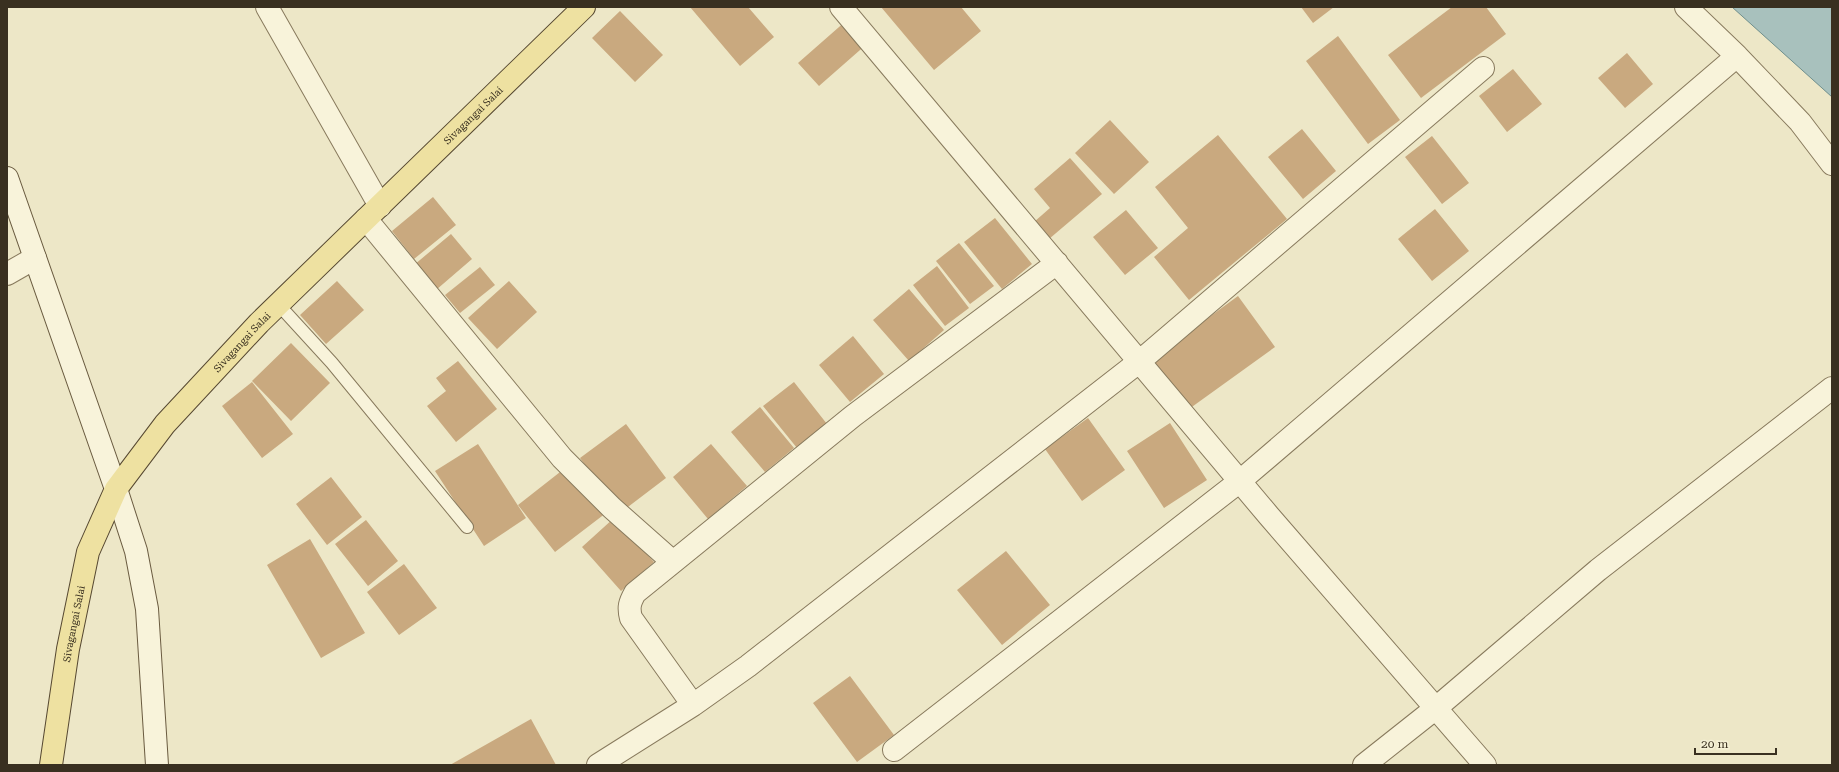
<svg xmlns="http://www.w3.org/2000/svg" width="1839" height="772" viewBox="0 0 1839 772" font-family="'Roboto Serif',serif">
  <style>
    .water { fill: #a8c1bd; stroke: #6f8f8c }
    .building { fill: #c9a97f }
    .lines { fill: none; stroke-linecap: round; stroke-linejoin: round }
    .lane-casing { stroke: #887a5d; stroke-width: 14 }
    .street-casing { stroke: #887a5d; stroke-width: 24 }
    .secondary-casing { stroke: #6a5b40; stroke-width: 24 }
    .primary-casing { stroke: #564831; stroke-width: 24 }
    .lane { stroke: #f8f3da; stroke-width: 12 }
    .street { stroke: #f8f3da; stroke-width: 22 }
    .secondary { stroke: #f8f3da; stroke-width: 22 }
    .primary { stroke: #eee1a1; stroke-width: 22 }
    .labels { text-anchor: middle; dominant-baseline: central; stroke-width: 3; stroke-linejoin: round; paint-order: stroke }
    .street-label { font-size: 10px; fill: #393020; stroke: #f5f0d6 }
  </style>
  <rect width="100%" height="100%" fill="#ede7c7"/>
  <path class="water" d="M1732,7H1832V97Z"/>
  <path class="building" d="M690,7H748L774,37L740,66Z
    M881,7H961L981,31L934,70Z
    M1301,7H1334L1313,23Z
    M1452,7H1486L1506,34L1421,98L1388,55Z
    M620,11L663,55L635,82L592,38Z
    M847,20L868,43L819,86L798,63Z
    M1338,36L1400,120L1368,144L1306,61Z
    M1627,53L1653,84L1625,108L1598,78Z
    M1513,69L1542,104L1507,132L1479,96Z
    M1110,120L1149,162L1114,194L1075,153Z
    M1302,129L1336,171L1303,199L1268,157Z
    M1218,135L1287,219L1189,300L1154,257L1188,228L1155,187Z
    M1432,136L1469,183L1442,204L1405,157Z
    M1070,158L1102,194L1049,239L1034,222L1050,208L1034,189Z
    M433,197L456,225L414,259L392,231Z
    M1435,209L1469,251L1432,281L1398,239Z
    M1126,210L1158,248L1125,275L1093,237Z
    M995,218L1032,264L1002,289L964,242Z
    M451,234L472,259L436,290L414,265Z
    M959,243L994,286L970,304L936,261Z
    M937,266L969,308L945,326L913,285Z
    M480,267L495,285L460,313L445,295Z
    M337,281L364,310L326,344L300,315Z
    M509,281L537,312L497,349L468,318Z
    M909,289L944,330L909,361L873,320Z
    M1238,296L1275,347L1189,409L1152,359Z
    M853,336L884,374L850,402L819,365Z
    M291,343L330,383L291,421L252,381Z
    M458,361L497,409L456,442L427,406L446,391L436,378Z
    M252,382L293,434L262,458L222,406Z
    M794,382L827,424L797,448L763,406Z
    M760,407L794,448L765,472L731,432Z
    M1088,418L1125,470L1082,501L1045,449Z
    M1170,423L1207,480L1164,508L1127,451Z
    M626,424L666,478L620,513L580,458Z
    M478,444L526,518L484,546L435,471Z
    M711,444L747,486L708,519L673,477Z
    M569,465L606,513L555,552L518,505Z
    M331,477L362,517L327,545L296,504Z
    M614,518L654,562L621,591L582,547Z
    M366,520L398,561L368,586L335,544Z
    M310,539L365,633L321,658L267,565Z
    M1006,551L1050,605L1002,645L957,590Z
    M404,564L437,608L399,635L367,592Z
    M850,676L894,735L857,762L813,703Z
    M531,719L556,765H450Z"/>
  <g class="lines">
    <g class="lane-casing">
      <path id="lane" d="M278,304L332,363L467,527"/>
    </g>
    <g class="street-casing">
      <path id="street" d="M267,7L380,206
        M841,7L1269,516L1485,765
        M1686,7L1737,56L1800,122L1832,164
        M366,219L562,458L612,508L673,562
        M7,274L35,258
        M693,705L631,618C628,607 630,602 635,593L853,416L1057,263
        M894,750L1240,481L1737,56
        M598,765L693,705L748,666L1140,361L1483,68
        M1364,765L1436,708L1598,570L1832,388"/>
    </g>
    <g class="secondary-casing">
      <path id="secondary" d="M7,178L116,489L136,551L147,609L157,765"/>
    </g>
    <g class="primary-casing">
      <g id="primary">
        <path id="s1" d="M51,765L68,649L88,552L116,489L165,424L259,323L584,7"/>
      </g>
    </g>
    <use href="#lane" class="lane"/>
    <use href="#street" class="street"/>
    <use href="#secondary" class="secondary"/>
    <use href="#primary" class="primary"/>
  </g>
  <g class="labels">
    <g class="street-label">
      <text stroke="none"><textPath href="#s1" startOffset="803">Sivagangai Salai</textPath></text>
      <text stroke="none"><textPath href="#s1" startOffset="479">Sivagangai Salai</textPath></text>
      <text stroke="none"><textPath href="#s1" startOffset="143">Sivagangai Salai</textPath></text>
    </g>
  </g>
  <rect width="1839" height="772" fill="none" stroke="#393020" stroke-width="16"/>
  <path d="M1695 748v6h81v-6" fill="none" stroke="#393020" stroke-width="2"/>
  <text x="1701" y="748" font-size="12" fill="#393020" stroke="#f5f0d6" stroke-width="3" paint-order="stroke">20 m</text>
</svg>
